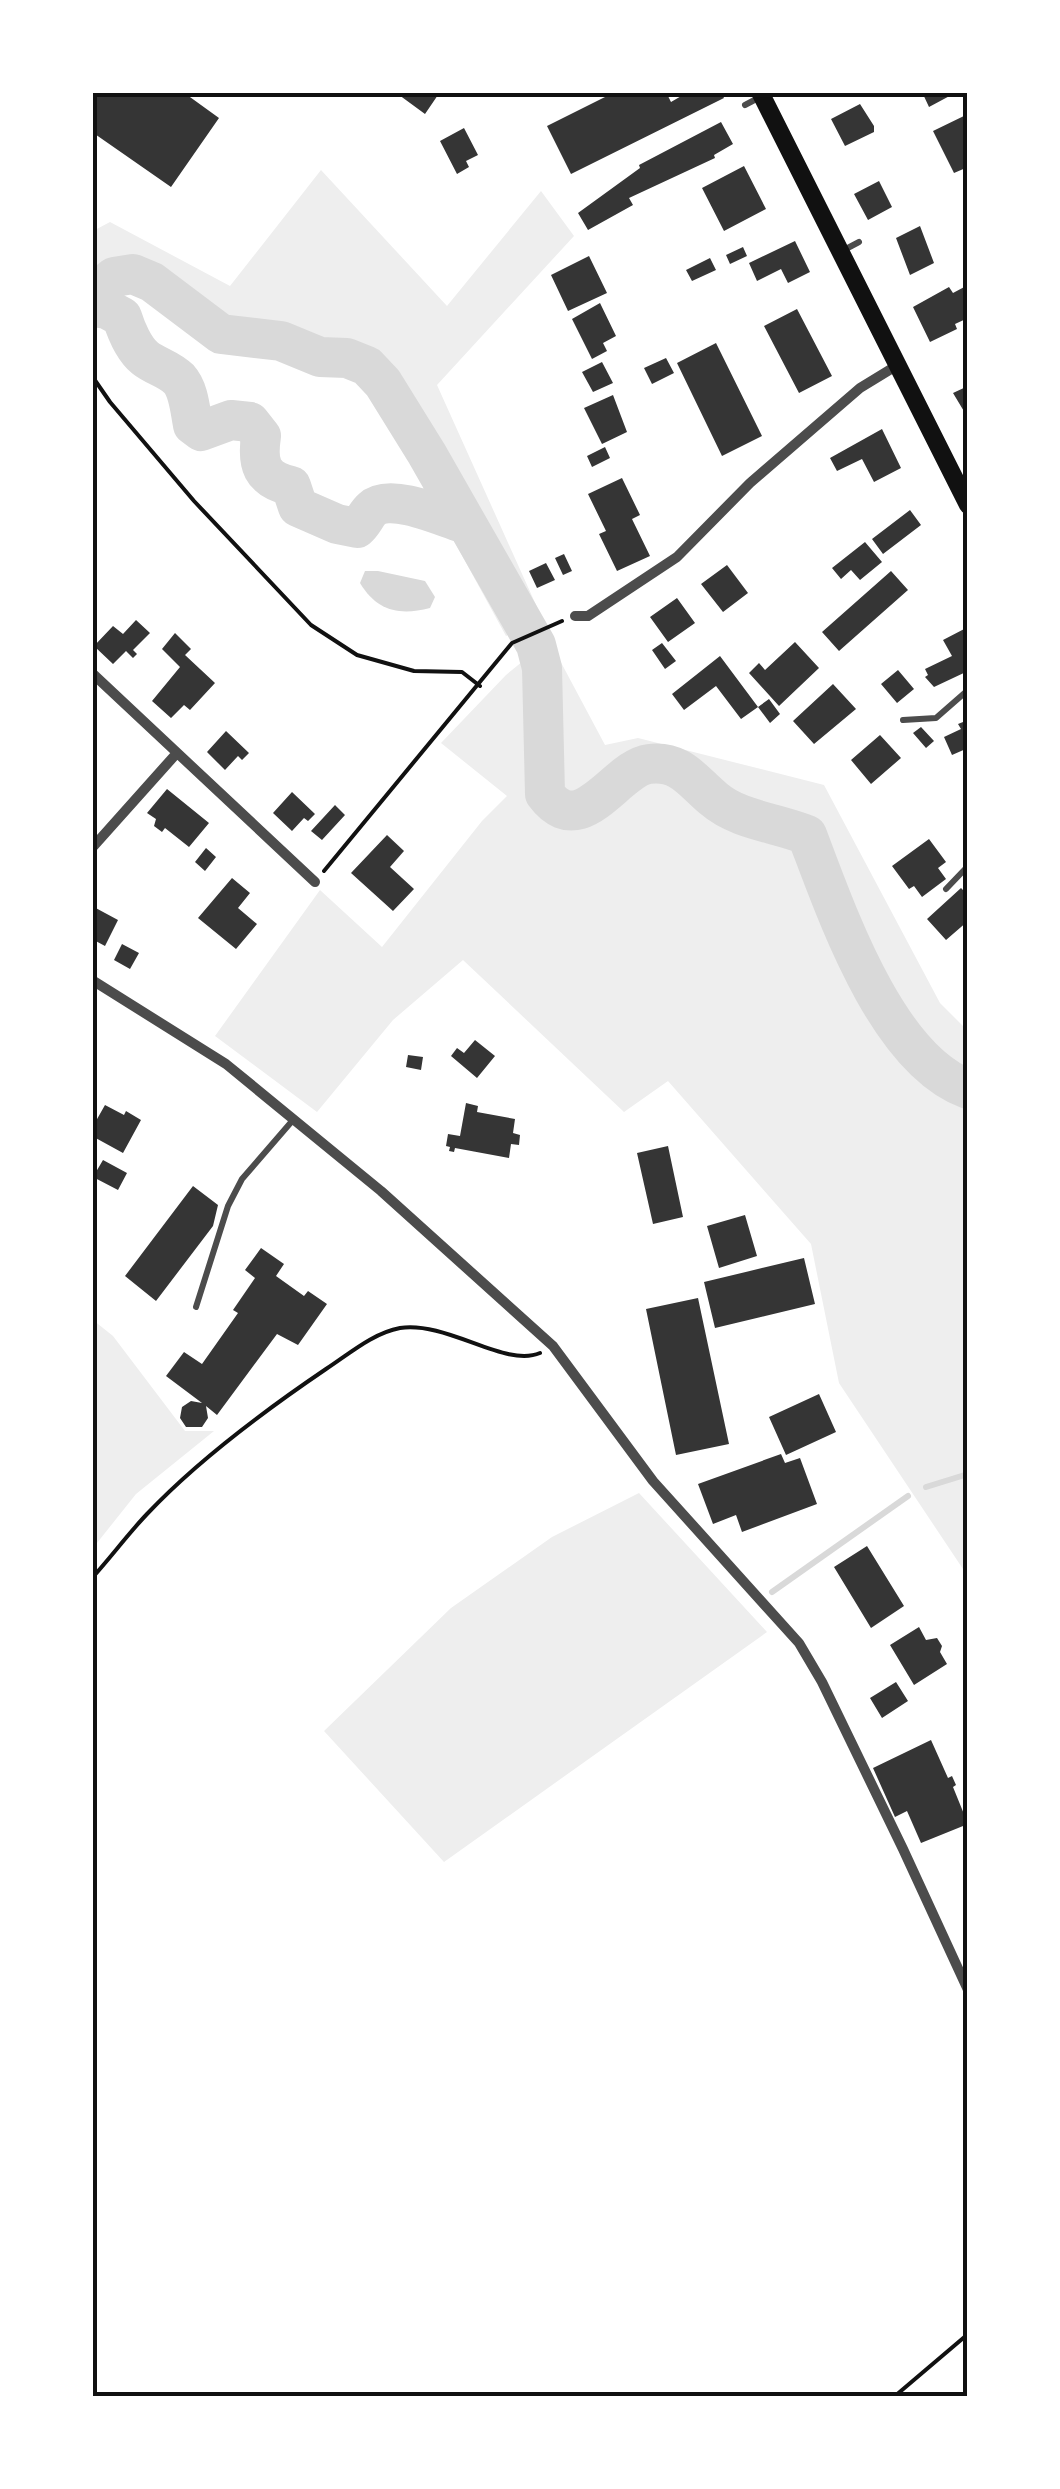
<svg xmlns="http://www.w3.org/2000/svg" width="1060" height="2489" viewBox="0 0 1060 2489" font-family="Commissioner,sans-serif">
  <style>
    .green { fill: #eee }
    .water { fill: #d9d9d9 }
    .lines { fill: none; stroke-linecap: round; stroke-linejoin: round }
    .stream { stroke: #d9d9d9; stroke-width: 6 }
    .river { stroke: #d9d9d9; stroke-width: 40 }
    .building { fill: #353535 }
    .path { stroke: #111; stroke-width: 4 }
    .service { stroke: #4c4c4c; stroke-width: 6 }
    .minor { stroke: #4c4c4c; stroke-width: 10 }
    .secondary { stroke: #111; stroke-width: 18 }
    .neatline { fill: none; stroke: #111; stroke-width: 4 }
  </style>
  <rect width="100%" height="100%" fill="#fff"/>
  <path class="green" d="M321,170L447,306L541,191L574,236L437,385L541,616L506,636L369,385L306,351L208,325L128,273L93,301V231L110,222L230,286Z
    M549,640L605,745L638,738L824,785L940,1003L967,1030V1575L839,1383L811,1244L668,1081L624,1112L463,960L393,1020L317,1112L215,1036L320,890L382,947L482,821L507,796L441,743L506,675Z
    M93,1320L113,1336L185,1431H214L136,1494L93,1548Z
    M639,1493L767,1632L444,1862L324,1731L451,1608L552,1537Z"/>
  <path class="water" d="M365,571H378L425,581L435,597L430,608C399,616 377,611 360,583Z"/>
  <g class="lines">
    <path class="stream" d="M926,1487L968,1474
      M772,1592L908,1496"/>
    <path class="river" d="M92,295L114,277L133,274L152,282L221,334L281,341L320,357L347,358L367,366L383,383L427,454L536,645L542,668L545,794C581,843 616,768 649,764C681,760 693,782 714,799C738,820 778,823 807,835C836,911 886,1059 968,1089
      M92,307L107,309L122,317C126,330 134,349 145,358C155,366 169,369 179,379C189,390 190,410 193,425L201,431L231,420L250,422L261,436C257,464 261,479 291,486L298,507L337,524L357,528C364,522 366,514 372,509C390,492 444,517 465,524"/>
  </g>
  <path class="building" d="M94,92H183L219,118L171,187L92,132Z
    M395,92H440L425,114Z
    M615,92H666L671,102L683,95L682,92H721L724,98L571,174L547,126Z
    M922,92H957L929,107Z
    M860,104L874,126V132L845,146L831,119Z
    M968,114V167L954,173L933,131Z
    M721,122L733,144L714,155L715,158L629,198L633,205L588,230L578,213L640,168L639,165Z
    M464,128L478,155L466,161L469,167L457,174L440,141Z
    M744,166L766,209L724,231L702,188Z
    M879,181L892,207L868,220L854,194Z
    M920,226L934,263L910,275L896,238Z
    M795,241L810,272L788,283L781,269L757,281L749,263Z
    M743,247L747,256L730,264L726,255Z
    M589,256L607,293L568,311L551,275Z
    M710,258L716,270L692,281L686,270Z
    M968,285V318L955,324L957,329L930,342L913,307L949,287L953,293Z
    M600,303L616,336L603,343L607,351L592,359L572,319Z
    M797,309L832,376L799,393L764,326Z
    M716,343L762,436L722,456L677,363Z
    M666,358L674,373L652,384L644,368Z
    M602,362L613,383L593,392L582,372Z
    M968,386V418L953,393Z
    M613,395L627,432L602,444L584,408Z
    M882,429L901,468L874,482L862,459L837,471L830,458Z
    M605,447L610,458L592,467L587,456Z
    M622,478L640,515L632,519L650,556L617,571L599,534L606,531L588,494Z
    M910,510L921,525L883,554L872,539Z
    M865,542L882,562L860,580L851,570L841,579L832,568Z
    M564,554L572,571L563,575L555,558Z
    M546,563L555,580L537,588L529,571Z
    M727,565L748,593L723,612L701,584Z
    M891,571L908,590L839,651L822,632Z
    M677,598L695,623L668,642L650,617Z
    M136,620L150,633L133,650L137,654L133,658L126,651L113,664L94,646L113,626L123,634Z
    M968,627V671L934,687L925,677L928,675L925,669L952,656L943,640Z
    M175,633L191,649L185,655L215,683L190,710L184,705L171,718L152,701L180,667L162,649Z
    M795,642L819,668L779,706L749,673L759,663L765,670Z
    M662,643L676,661L665,669L652,650Z
    M720,656L758,707L741,719L716,686L684,710L672,694Z
    M898,670L914,689L897,703L881,684Z
    M833,684L856,709L814,744L793,721Z
    M769,699L780,714L770,723L758,707Z
    M968,720V748L952,755L944,737L961,729L958,724Z
    M921,727L934,741L926,748L913,733Z
    M226,731L249,753L242,760L238,756L225,770L207,752Z
    M880,735L901,758L871,784L851,760Z
    M167,789L209,823L189,847L165,828L162,832L154,826L156,819L147,813Z
    M292,792L315,814L308,821L304,818L292,831L273,813Z
    M335,805L345,815L322,840L311,831Z
    M387,835L404,851L390,867L414,889L393,911L351,873Z
    M929,839L946,862L938,868L946,879L922,897L914,886L909,889L892,866Z
    M206,848L216,857L205,871L195,862Z
    M232,878L250,893L238,908L257,924L236,949L198,918Z
    M961,888L968,895V921L946,940L927,919Z
    M92,906L118,920L105,946L92,939Z
    M122,944L139,953L130,969L114,960Z
    M475,1040L495,1056L477,1078L451,1056L457,1048L464,1053Z
    M408,1055L423,1057L421,1070L406,1067Z
    M466,1103L478,1106L477,1112L515,1119L513,1133L520,1135L519,1145L511,1144L509,1158L455,1148L454,1152L449,1151L450,1147L446,1146L448,1134L460,1136Z
    M105,1105L124,1115L126,1111L141,1120L123,1153L92,1136V1128Z
    M668,1146L683,1217L653,1224L637,1153Z
    M103,1160L127,1173L118,1190L93,1177Z
    M193,1186L218,1205L213,1226L156,1301L125,1276Z
    M745,1215L757,1256L719,1268L707,1226Z
    M261,1248L284,1264L276,1276L304,1296L308,1291L327,1304L298,1345L277,1334L217,1415L206,1406L208,1418L202,1427H186L180,1418L182,1407L191,1401L202,1403L166,1376L184,1352L202,1364L238,1313L233,1310L255,1278L245,1270Z
    M804,1258L815,1304L715,1328L704,1282Z
    M698,1298L729,1444L676,1455L646,1309Z
    M819,1394L836,1432L786,1455L769,1417Z
    M781,1454L785,1463L800,1458L817,1504L742,1532L736,1515L713,1524L698,1484Z
    M867,1546L904,1606L871,1628L834,1567Z
    M919,1627L926,1640L937,1638L942,1646L940,1652L947,1664L914,1685L890,1645Z
    M896,1682L908,1701L882,1718L870,1698Z
    M931,1740L948,1778L952,1776L956,1785L953,1787L968,1824L921,1843L907,1811L895,1817L873,1768Z"/>
  <g class="lines">
    <path class="path" d="M92,376L110,402L194,501L311,625L357,655L414,671L462,672L480,686
      M324,871L512,643L562,621
      M92,1578C111,1557 128,1534 147,1514C196,1462 267,1409 326,1369C349,1354 373,1333 400,1328C448,1321 505,1368 540,1353
      M895,2396L968,2334"/>
    <path class="service" d="M745,105L762,96
      M842,251L859,242
      M903,720L936,718L968,690
      M946,889L968,866
      M196,1307L228,1206L242,1179L293,1120"/>
    <path class="minor" d="M575,616H588L677,557L750,483L860,388L896,366
      M92,673L315,882
      M92,848L176,754
      M92,980L226,1064L381,1191L553,1346L653,1481L799,1643L822,1682L903,1849L968,1990"/>
    <path class="secondary" d="M760,92L968,505"/>
  </g>
  <rect width="1060" height="2489" fill="none" stroke="#ffffff" stroke-width="190"/>
  <rect x="95" y="95" width="870" height="2299" class="neatline"/>
</svg>
